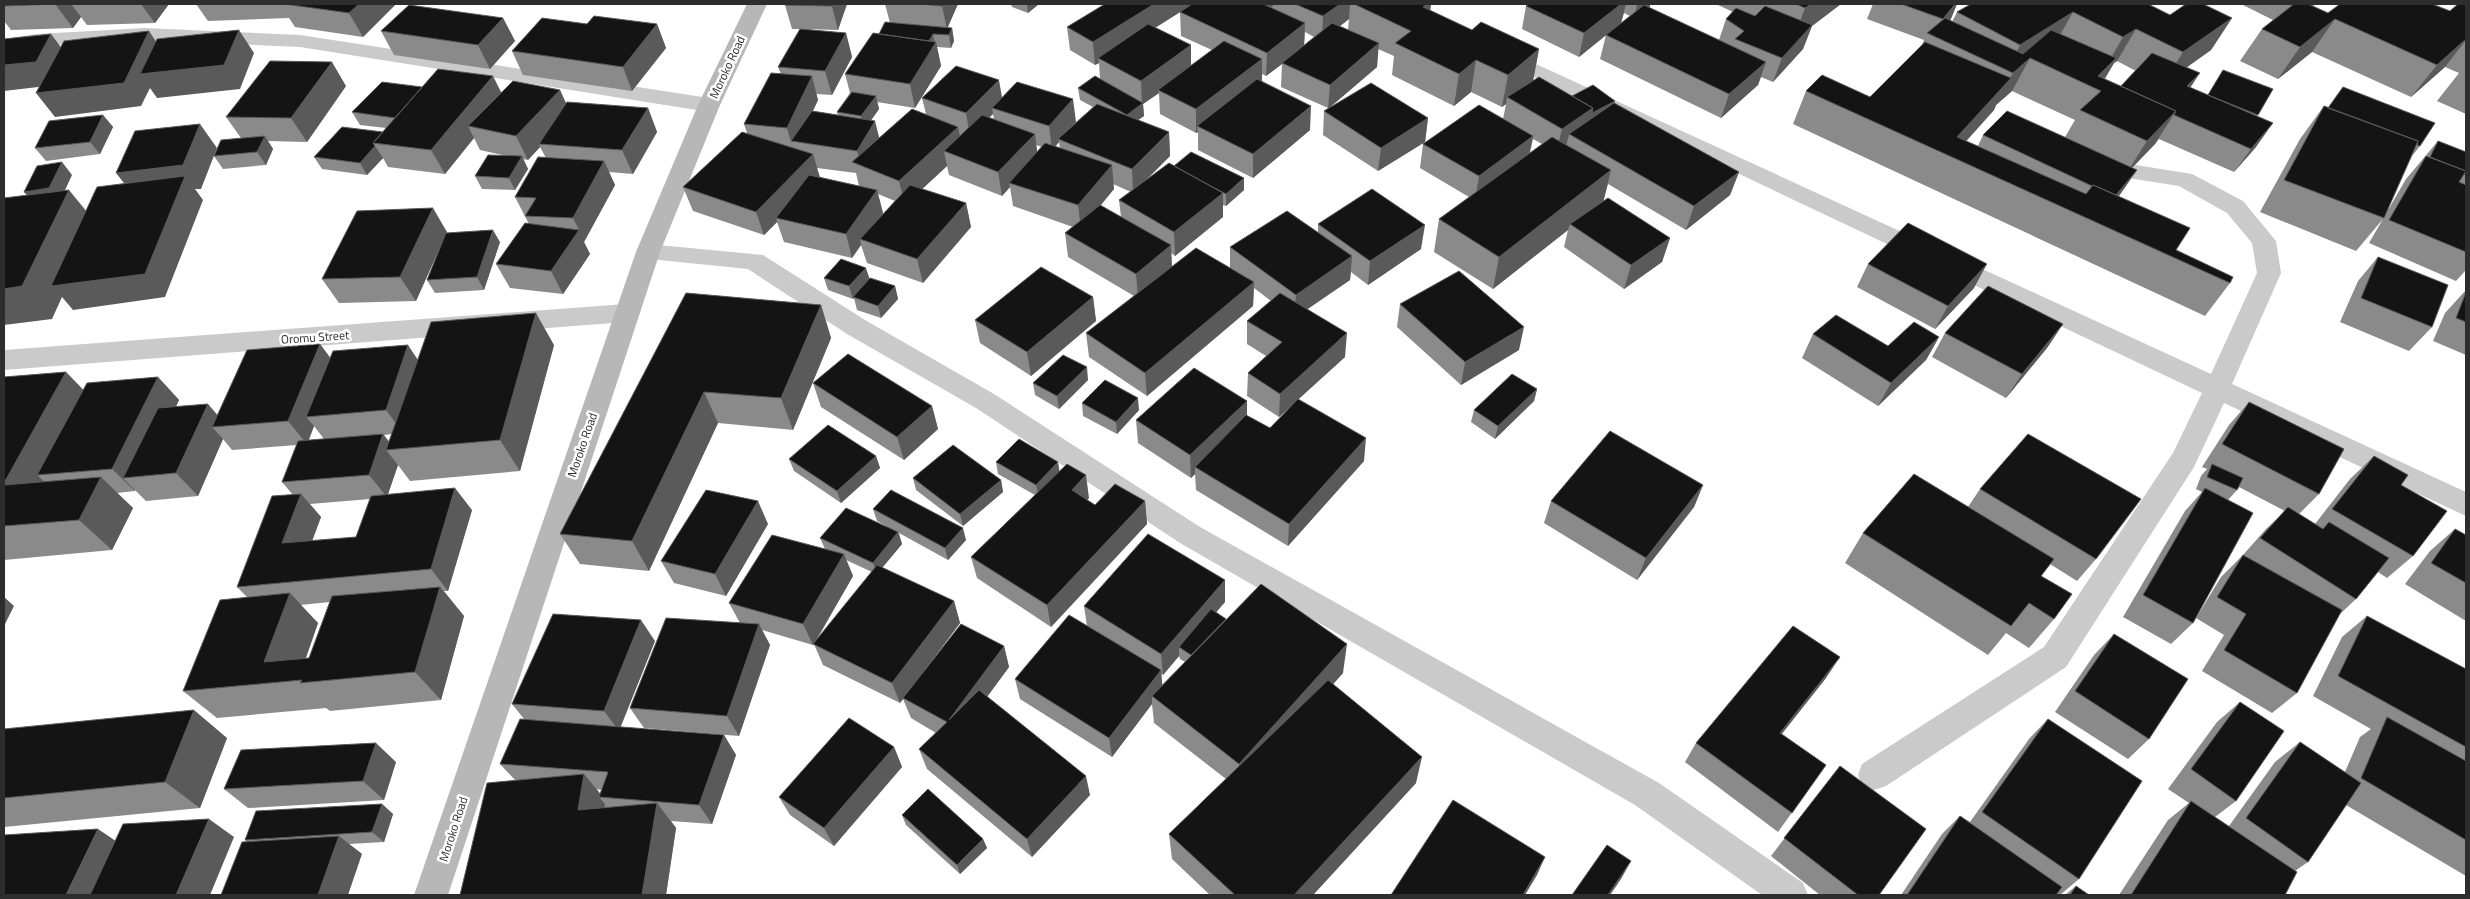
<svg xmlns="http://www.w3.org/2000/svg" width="2470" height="899" viewBox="0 0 2470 899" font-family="'Titillium Web',sans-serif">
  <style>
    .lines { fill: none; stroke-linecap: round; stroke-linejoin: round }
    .street { fill: #cacaca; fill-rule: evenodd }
    .secondary { fill: #b7b7b7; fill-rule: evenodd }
    .wall { fill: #8a8a8a; fill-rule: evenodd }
    .shaded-wall { fill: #5a5a5a }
    .building { fill: #141414; stroke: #5a5a5a }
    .labels { text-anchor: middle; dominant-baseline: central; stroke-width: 5; stroke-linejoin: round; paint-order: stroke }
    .street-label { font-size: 12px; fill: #2d2d2d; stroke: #fff }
  </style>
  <rect width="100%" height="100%" fill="#fff"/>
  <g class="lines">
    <path class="street" d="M145,28L300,35L709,98L717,100L720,105L717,110L709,112L300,47L145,40L37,46L4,51V39L37,34Z
      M1501,48L2211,374L2257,273L2252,243L2227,213L2179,186L2128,178L2124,173L2128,168L2136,165L2192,174L2243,201L2276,241L2281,273L2232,384L2466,492V516L2224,403L2194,467L2066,667L1886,786L1874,790L1862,786L1858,775L1862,764L2044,647L2173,453L2202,393L1494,58L1490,54L1494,50Z
      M648,244L763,255L865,320L994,394L1200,527L1659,783L1803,883L1808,895H1762L1635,805L1180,543L976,408L847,334L748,269L639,258L636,252L639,246Z
      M626,304L635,307L639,313L635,319L626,322L4,370V350Z"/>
    <path class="secondary" d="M747,4H767L720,105L660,252L448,895H414L636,252L698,105Z"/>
  </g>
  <path class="wall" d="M4,4H169L155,23L87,25L81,17L73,28L11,30L4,21Z
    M196,4H396L363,37L295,27L289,18L208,21Z
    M847,4L838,30L805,29L846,33L852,57L832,95L816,94L818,100L813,111L838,115L837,112L850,93L845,74L879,34L890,23L885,4H958L947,28H952L954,41L951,48L937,47L941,66L915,108L877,102L879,109L871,120L879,138L926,114L922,98H1002L1076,122L1093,107L1080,100L1078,88L1100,79L1099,63L1095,65L1070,50L1067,27L1105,4H1431L1430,10L1472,30L1539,49L1533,81L1572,96L1615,103L1739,172L1730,195L1686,230L1608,184L1603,202L1670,238L1662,262L1624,289L1564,247L1568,230L1493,289L1434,252L1439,219L1469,197L1420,168L1423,144L1503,119L1506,104L1502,107L1471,92L1454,106L1392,75L1394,56L1378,49L1377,67L1330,107L1428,118L1425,142L1378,171L1323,135L1324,111L1328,108L1281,87L1282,64L1266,76L1262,74V82L1310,130L1253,178L1198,150V132L1196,133L1160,114L1159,93L1143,104L1144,116L1138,120L1169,132L1170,156L1146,180L1174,166L1244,190L1226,206L1223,205V217L1175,256L1171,253L1172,266L1230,268V247L1318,232V224L1421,249L1368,285L1351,272L1350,280L1308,309L1345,357L1298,399L1364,461L1288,546L1196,490L1195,474L1191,478L1138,443L1136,420L1247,401V416L1270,428L1298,400L1279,417L1247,396L1248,373L1266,356L1247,344V321L1271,301L1254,288L1253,306L1147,396L1089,357L1086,333L1134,296L1068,257L1065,233L1073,227L1013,206L1010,187L1002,196L949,175L947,166L922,189L966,203L971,227L923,283L867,263L861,245L852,258L784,242L777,222L764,235L693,211L683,187L747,133L744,124L781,74L778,67L800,29H792L785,5ZM1180,12L1181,36L1212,50L1191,66L1155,28ZM1349,19L1348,30L1340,26ZM1305,32L1314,37L1304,45ZM993,114L994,119L989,117ZM1533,139L1542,144L1530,153ZM1059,142L1060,148L1055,147ZM1036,145L1042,147L1037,152ZM817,168L856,173L859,186L820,177ZM1113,184L1131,192L1119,200L1121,217L1100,206L1114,189ZM878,194L895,201L881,217L883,213Z
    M1011,4H1039L1028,13L1012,7Z
    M1529,4H1650L1649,8L1719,40L1726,19L1733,12L1716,4H1841L1812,26L1803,49L1773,82L1761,77L1758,85L1721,118L1600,59L1606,35L1630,16L1624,13L1621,23L1579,57L1522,29L1526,6Z
    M1873,4H1957L1950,21L1952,22L1957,12L1971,4L2232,18L2211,50L2186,68L2190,88L2207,95L2273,89L2257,116L2256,147L2234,172L2159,139L2155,144L2132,168L2137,170L2119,196L2176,250L2230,283L2205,316L1793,124L1806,91L1870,97L1922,45L1924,40L1867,19ZM2117,61L2136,71L2121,86L2105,79L2114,63ZM2012,91L2075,120L2065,137L1983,135L1978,146L1966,141L1994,110L1996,105Z
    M2241,4H2316L2313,6L2328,13L2450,11L2466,4V114L2437,101L2459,73L2445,67L2411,97L2312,52L2278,79L2240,61L2262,29L2273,20Z
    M503,18L515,41L490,69L394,55L381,31Z
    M587,24H657L666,48L632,91L523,75L512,51Z
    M346,86L307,142L268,141L273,149L266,165L223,169L214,156L241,138L226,117Z
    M422,87L501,93L560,90L566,104L648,108L657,132L633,174L609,172L615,185L584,242L590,254L563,294L510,288L496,264L529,224L515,197L546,158L540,147L528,160L523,159L528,169L515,190L482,189L475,176L507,156L480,150L474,138L445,174L388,167L383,158L367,175L322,169L314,157L383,132L386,128L360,125L352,112Z
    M2324,106L2420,146L2412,156L2384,217L2406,179L2438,141L2466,152V270L2456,281L2369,243L2383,219L2356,251L2260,212L2300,139Z
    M103,115L113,127L100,154L46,161L35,148Z
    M447,232L446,233L500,242L484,290L435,293L427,280L441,244L416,301L339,303L322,279Z
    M2378,257L2432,327L2409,351L2340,322L2358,281Z
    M1868,264L1974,288L1935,329L1857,287Z
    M824,278H869L895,286L898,299L881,318L857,310L854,298L853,299L828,290Z
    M2466,290V355L2433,341L2445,313Z
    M686,293L821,305L831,338L793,430L718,423L649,571L580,564L560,534Z
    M1093,297L1096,321L1031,376L980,343L975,320Z
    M1400,304L1519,350L1461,385L1397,327Z
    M2063,324L2047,348L2006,398L1932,357L1945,333Z
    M1813,334L1888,346L1939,337L1926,360L1878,406L1802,358Z
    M320,344L330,358L418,360L554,345L520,471L410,481L398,465L388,494L472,510L448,591H444L464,616L441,700L330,711L326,708L217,718L183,691L247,597L237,587L293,495L282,482L297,445L232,450L223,439L198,496L146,501L135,490V491L117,493L133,508L112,550L4,560V377L66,372L83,390L158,377L179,400L176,407L217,415ZM314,426L324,439L309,440ZM392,434L389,442L384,435ZM370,499L356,537L312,541L321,517L310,504ZM330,602L309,658H306L318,623L300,605Z
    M1088,380L1059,409L1035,395L1033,383Z
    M813,383L932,406L938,429L904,460L821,407Z
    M1537,389L1534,401L1495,439L1471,422L1474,410Z
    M2249,402L2319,494L2299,514L2315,524L2350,479L2374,456L2401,485L2413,556L2387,578L2378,572L2356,599L2340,614L2297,693L2272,713L2202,671L2224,635L2196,618L2221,577L2243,555L2266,529L2285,511L2239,487L2237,490L2228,500L2193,623L2171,644L2123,617L2185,511L2202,492L2196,489L2201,476L2207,469L2202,467L2229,425Z
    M1082,403L1139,410L1117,434L1083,416Z
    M876,456L880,468L841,503L794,471L789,459Z
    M996,462L1060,471L1089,498L1087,500L1095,505L1145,501L1147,524L1051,627L977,578L971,557L1035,495L998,474Z
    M913,478L1001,480L1003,492L963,526L916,490Z
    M1703,485L1694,507L1637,580L1544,523L1551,501Z
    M1980,489L2096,559L2077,581L2050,564L2041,576L2054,619L2029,648L2006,633L1988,655L1845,563L1863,533L1968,507Z
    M873,509L966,540L948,560L899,533L902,544L882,568L954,601L960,623L919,678L1004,646L1009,667L987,697L1090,795L1032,857L927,769L919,749L936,733L911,718L903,699L900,703L823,665L814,644L813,645L762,630L770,645L739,736L644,728L630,708L740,623L729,603L825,549L820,538L886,526L877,521ZM846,560L872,572L815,643L853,576Z
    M768,524L726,596L674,583L661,561Z
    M2455,529L2466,535V621L2405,584L2430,551Z
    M1225,602L1216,612L1226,619L1343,673L1333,684L1416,783L1313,895H1210L1172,859L1169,834L1226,779L1154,723L1152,704L1112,757L1020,699L1015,679L1087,626L1084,606ZM1179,656L1180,659L1185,662L1162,685L1161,674L1163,675Z
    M2367,616L2466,669V876L2346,805L2308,862L2295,871L2285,895H2119L2168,820L2189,803L2168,789L2217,722L2240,702L2236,801L2215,817L2229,826L2275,762L2300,742L2345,772L2360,737L2371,729L2313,696L2342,637Z
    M2114,634L2149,739L2128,759L2055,712L2094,655Z
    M655,641L620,727L724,735L736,755L712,824L671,821L676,828L666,895H460L516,781L500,764L524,719L512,704ZM597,789L602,790L600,794Z
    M1826,678L1782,734L1826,765L1778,832L1685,762L1696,743Z
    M2048,719L2079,879L2060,895H1901L1942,834L1960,816L1970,822L2029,739Z
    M4,729L227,738L200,808L4,827Z
    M894,747L902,767L834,846L790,815L779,797Z
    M396,762L384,800L248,808L224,789Z
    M1840,766L1879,895H1820L1771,856Z
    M382,804L393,814L384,842L349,844L362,854L248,842L245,840Z
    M902,815L983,839L987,848L960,874L906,825Z
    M2076,886L2089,895H2065Z"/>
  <path class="shaded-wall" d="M55,4H71L81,17L73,28Z
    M141,4H169L155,23Z
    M359,4H396L363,37L349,13Z
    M832,4H847L838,30L832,6Z
    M943,4H958L947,29L942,6Z
    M1027,4H1039L1028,13Z
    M1154,4H1193L1102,61L1098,58L1099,63L1095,65L1093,42Z
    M1252,4H1273V6L1252,20Z
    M1340,4H1350L1349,19L1322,40L1323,16Z
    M1427,4H1431L1428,32L1423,7Z
    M1621,4H1626L1621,23L1579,57L1584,33Z
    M1640,4H1650V7L1634,18L1637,5Z
    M1811,4H1841L1812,26L1803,49L1773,82L1782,58L1793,40L1805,8Z
    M1955,4H1957L1950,21L1943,19Z
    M2073,12L2055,44L2030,58L2012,91L1996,105L1994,110L1952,157L1957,137L2010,78L2013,73L2008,70L2020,45Z
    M503,18L515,41L490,69L478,45Z
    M2232,18L2211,50L2163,84L2183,52Z
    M2335,19L2312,52L2278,79L2300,47Z
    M1305,23L1304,47L1282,63V64L1266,76L1267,53Z
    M657,24L666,48L632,91L623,67Z
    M952,28L954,41L951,48L949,35Z
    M2136,29L2117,61L2114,63L2098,89V76L2104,70L2123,37Z
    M239,30L254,53L240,89L157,98L150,88L141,106L55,117L36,93L149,31L165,55Z
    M846,33L852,57L832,95L825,71Z
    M51,34L69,58L55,85L4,91V65Z
    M933,34L935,45L936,42L941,66L915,108L910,84Z
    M2466,39V40L2445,67L2411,97L2437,65Z
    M1379,43L1377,67L1328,109L1330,85Z
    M1191,45V69L1158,90L1159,93L1143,104L1144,116L1128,127L1127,115L1142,104L1141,81Z
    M1539,49L1533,81L1507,97L1506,104L1502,107L1508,75Z
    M1262,59V82L1197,126L1198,132L1196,133V109Z
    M1476,60L1471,92L1454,106L1459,74Z
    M332,62L346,86L307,142L291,118Z
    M1766,62L1758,85L1721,118L1729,94Z
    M2200,73L2184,97L2187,86Z
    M493,76L505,100L468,126L474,138L445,174L431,150Z
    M812,76L818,100L798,142L791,141L794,150V151L787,128Z
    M999,80L1003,103L992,108L993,114L970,137L966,113Z
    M560,90L571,114L539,144L540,147L528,160L516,136Z
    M876,96L879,109L865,129L861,116Z
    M1073,99L1076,122L1058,139L1059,142L1052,150L1049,126Z
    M1615,101L1612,113L1569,134L1566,147L1556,153L1562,129L1593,108Z
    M1311,106L1310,130L1253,178V154Z
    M648,108L657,132L633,174L622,150Z
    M2176,111L2155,144L2126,174L2147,141Z
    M103,115L113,127L100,154L90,142Z
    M1428,118L1425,142L1378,171L1381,148Z
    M875,121L881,145L861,165L857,151Z
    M2273,123L2256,147L2234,172L2251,149Z
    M200,124L217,148L201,189H195L203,200L165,297L73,310L62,297L52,319L4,325V289L69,190L96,223L135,197L116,173Z
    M958,127L963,151H944L947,166L905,205L899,181Z
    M1169,132L1170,156L1133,193L1132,169Z
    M1035,134L1038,158L1009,183L1010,187L1002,196L998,172Z
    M265,136L273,149L266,165L257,152Z
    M1533,136L1528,160L1475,200L1479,176Z
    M375,146L383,158L367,175L360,163Z
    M813,154L820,178L776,218L777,222L764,235L756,212Z
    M522,156L528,169L515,190L509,178Z
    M604,161L615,185L584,242L590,254L563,294L551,271L579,230L573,218Z
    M62,162L72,175L60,201L35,204L24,192Z
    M1112,165L1114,189L1081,229L1078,205Z
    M1611,170L1603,203L1570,224L1568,230L1493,289L1499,257Z
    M2137,170L2121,193L2099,220L2114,197Z
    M1739,172L1730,195L1686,230L1694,206Z
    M1244,178V190L1226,206V194Z
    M877,190L883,213L864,241L860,239L861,245L852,258L846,234Z
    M1223,193V217L1175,256L1174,232Z
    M966,203L971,227L923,283L917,259Z
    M433,208L447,232L416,301L400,277Z
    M1425,225L1421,249L1368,285L1370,261Z
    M493,230L500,242L484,290L477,277Z
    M1670,238L1662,262L1624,289L1631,265Z
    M1171,245L1172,268L1138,298L1136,274Z
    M1352,256L1350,280L1294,318L1296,295Z
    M1987,264L1974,288L1935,329L1948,306Z
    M866,268L870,280L853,299L849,286Z
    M1254,282L1253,306L1147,396L1145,373Z
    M895,286L898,299L881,318L878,306Z
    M1093,297L1096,321L1031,376L1027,352Z
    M821,305L831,338L793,430L781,398Z
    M536,313L554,345L520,471L500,440Z
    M2063,324L2047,348L2006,398L2022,374Z
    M1524,327L1519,350L1461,385L1465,362Z
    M1347,333L1345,357L1279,417L1280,394Z
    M1939,337L1926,360L1878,406L1891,383Z
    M320,344L337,367L306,417L314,426L307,444L288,421Z
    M408,345L424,369L403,433L386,410Z
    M1087,367L1088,380L1059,409L1057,396Z
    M66,372L97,404L37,475L52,489L4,487V483Z
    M158,377L179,400L142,476L123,478L135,490V491L112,469Z
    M1537,389L1534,401L1495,439L1498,426Z
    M704,392L718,423L649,571L632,541Z
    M1138,398L1139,410L1117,434L1116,422Z
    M1247,401V424L1195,467V474L1191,478L1190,455Z
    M208,404L227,426L212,427L223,439L198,496L176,473Z
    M932,406L938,429L904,460L897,437Z
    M383,434L395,449L386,450L398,465L387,497L369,475Z
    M1366,438L1364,461L1288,546L1289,524Z
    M876,456L880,468L841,503L837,491Z
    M1058,462L1060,474L1039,497L1036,485Z
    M1086,475L1089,498L1075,512L1072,490Z
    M101,477L133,508L112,550L79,520Z
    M1001,480L1003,492L963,526L960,514Z
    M1703,485L1694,507L1637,580L1646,558Z
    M455,488L472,510L448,591L431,569Z
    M301,494L321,517L303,565L282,543Z
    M758,501L768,524L726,596L715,574Z
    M1145,501L1147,524L1051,627L1047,605Z
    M963,528L966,540L948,560L945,548Z
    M898,532L902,544L877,574L873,563Z
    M844,554L853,576L813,645L803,624Z
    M1225,580V602L1184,650L1179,647V656L1163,675L1161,654Z
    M440,587L464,616L441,700L415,672Z
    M290,593L318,623L298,680L264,662Z
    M4,597L14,606L4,626Z
    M954,601L960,623L900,703L892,683Z
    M641,620L655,641L619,731L604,711Z
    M759,624L770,645L739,736L727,716Z
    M1347,644L1343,673L1239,790V764Z
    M1004,646L1009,667L956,739L949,720Z
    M1840,657L1826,678L1767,752L1780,733Z
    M1161,670L1163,691L1152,696V704L1112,757L1109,738Z
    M194,710L227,738L200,808L165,782Z
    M724,735L736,755L712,824L699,805Z
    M376,743L396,762L384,800L363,781Z
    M894,747L902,767L834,846L824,828Z
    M1422,757L1416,783L1313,895H1294Z
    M584,774L603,797H599L605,804L600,835L578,810Z
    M1086,776L1090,795L1032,857L1027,839Z
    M657,803L676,828L666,895H642Z
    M382,804L393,814L384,842L372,832Z
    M209,819L234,837L210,895H176Z
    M98,829L126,848L104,895H66Z
    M339,836L362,854L348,895H318Z
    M983,839L987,848L960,874L957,865Z
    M1545,857L1537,875L1525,895H1523Z
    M1631,861L1621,879L1610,895H1608Z"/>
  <path class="building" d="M4,4H56L4,6Z
    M284,4H359L349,13Z
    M786,4H832V6L785,5Z
    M920,4H943L942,6Z
    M1105,4H1154L1093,42L1067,27Z
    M1192,4H1263L1305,23L1267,53L1180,12Z
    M1295,4H1340L1323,16Z
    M1354,4H1427L1423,7L1472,30L1481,22L1539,49L1508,75L1476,60L1459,74L1395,43L1411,31Z
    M1529,4H1621L1584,33L1526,6Z
    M1796,4H1811L1805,8Z
    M1901,4H1955L1943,19Z
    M1971,4H2148L2170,15L2186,4H2203L2232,18L2183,52L2136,29L2123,37L2073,12L2020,45L1957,12Z
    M2294,4H2308L2328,13L2340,4H2432L2450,11L2458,4H2466V39L2437,65L2335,19L2300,47L2262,29Z
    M409,5L503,18L478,45L381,31Z
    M1644,5L1766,62L1729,94L1606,35Z
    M1765,6L1812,25L1782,58L1735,39L1744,31L1726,19L1736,8L1755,16Z
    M594,16L657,24L623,67L512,51L542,18L587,24Z
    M1945,18L2023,54L2051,30L2116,58L2098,76L2176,111L2147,141L2080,110L2101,91L2030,58L2013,73L1927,33Z
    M885,22L952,28L949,35L933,34L929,41L879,34Z
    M1332,23L1379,43L1330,85L1282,63Z
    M1148,24L1191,45L1141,81L1098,58Z
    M800,29L846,33L825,71L778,67Z
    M239,30L224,65L140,74L157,39Z
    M149,31L124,83L36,93L64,41Z
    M873,33L936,42L910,84L845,74Z
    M51,34L36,62L4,65V39Z
    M1224,41L1262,59L1196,109L1158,90Z
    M1925,42L2011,78L1957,137L2086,194L2093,185L2190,228L2176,250L2233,277L2230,283L1806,91L1822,75L1870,97Z
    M2152,53L2200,73L2187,86L2273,123L2251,149L2174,115L2176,111L2121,86Z
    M270,61L332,62L291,118L226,117Z
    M956,66L999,80L966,113L922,98Z
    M438,69L493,76L431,150L373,143Z
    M2223,70L2273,89L2258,115L2208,95Z
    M771,73L812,76L787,128L744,124Z
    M1095,76L1143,103L1127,115L1078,88Z
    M1539,77L1593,108L1562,129L1507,97Z
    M1257,79L1311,106L1253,154L1197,126Z
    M513,81L560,90L516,136L468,126Z
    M382,82L422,87L395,118L352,112Z
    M1017,82L1073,99L1049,126L992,108Z
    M1371,83L1428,118L1381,148L1324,111Z
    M1593,85L1615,101L1592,113L1593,108L1572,96Z
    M2343,87L2435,123L2420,146L2417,145L2418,141L2328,108Z
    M852,92L876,96L861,116L837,112Z
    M567,102L648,108L622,150L539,144Z
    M1614,103L1739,172L1694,206L1569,134Z
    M1097,104L1169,132L1132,169L1058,139Z
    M1479,105L1533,136L1479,176L1423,144Z
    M2324,106L2418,141L2384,218L2284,180Z
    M912,109L958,127L899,181L852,162Z
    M812,111L875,121L857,151L791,141Z
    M2007,111L2137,170L2116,195L2093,185L2092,186L1983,135Z
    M103,115L90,142L35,148L49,121Z
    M982,115L1035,134L998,172L944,151Z
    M200,124L183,165L116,173L135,131Z
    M342,127L383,132L373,143L375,146L360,163L314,157Z
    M742,132L813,154L756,212L683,187Z
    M265,136L257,152L214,156L221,140Z
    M1552,137L1611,170L1499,257L1439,219Z
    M2438,141L2466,152V175L2464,174L2466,171L2430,157Z
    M1045,143L1112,165L1078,205L1009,183Z
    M1191,152L1244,178L1226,194L1207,184L1174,166Z
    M488,155L522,156L509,178L475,176Z
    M2426,156L2466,171L2459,182L2466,185V252L2389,220Z
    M538,157L604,161L573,218L525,216L536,198L515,197Z
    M62,162L49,188L24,192L37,166Z
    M1169,163L1223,193L1174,232L1119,200Z
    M809,175L877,190L846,234L776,218Z
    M185,176L145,274L51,286L97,187Z
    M910,185L966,203L917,259L860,239Z
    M1372,189L1425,225L1370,261L1318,224Z
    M69,190L22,286L4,289V198Z
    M1608,198L1670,238L1631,265L1570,224Z
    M1100,205L1171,245L1136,274L1065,233Z
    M433,208L400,277L322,279L357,211Z
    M1287,211L1352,256L1296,295L1230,247Z
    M525,223L579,230L551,271L496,264Z
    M1908,223L1987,264L1948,306L1868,264Z
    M493,230L477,277L427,280L446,233Z
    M1196,248L1254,282L1145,373L1086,333Z
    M2378,257L2448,285L2432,327L2361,298Z
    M841,259L866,268L849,286L824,278Z
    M1041,267L1093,297L1027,352L975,320Z
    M1459,271L1524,327L1465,362L1400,304Z
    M870,278L895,286L878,306L853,297Z
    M1988,286L2063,324L2022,374L1945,333Z
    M2466,292V322L2456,318Z
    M686,293L821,305L781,398L704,392L632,541L560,534Z
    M1280,293L1347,333L1280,394L1248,373L1282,342L1247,321Z
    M536,313L500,440L386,450L431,322Z
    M1836,315L1888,346L1914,322L1939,337L1891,383L1813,334Z
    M320,344L288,421L212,427L247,350Z
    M408,345L386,410L306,417L333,351Z
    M848,354L932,406L897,437L813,383Z
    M1063,355L1087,367L1057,396L1033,383Z
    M1194,368L1247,401L1190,455L1136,420Z
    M66,372L4,483V377Z
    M1512,374L1537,389L1498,426L1474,410Z
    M158,377L112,469L37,475L87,383Z
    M1105,380L1138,398L1116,422L1082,403Z
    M1298,399L1366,438L1289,524L1195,467L1246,415L1270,428Z
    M2249,402L2344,449L2319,494L2222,444Z
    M208,404L176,473L123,478L158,408Z
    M828,425L876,456L837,491L789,459Z
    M1610,431L1703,485L1646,558L1551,501Z
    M383,434L369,475L282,482L298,441Z
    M2028,434L2141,499L2096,559L1980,489Z
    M1019,439L1058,462L1036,485L996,462Z
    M953,445L1001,480L960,514L913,478Z
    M2374,456L2408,475L2401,485L2447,511L2413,556L2332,509Z
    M1067,464L1086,475L1072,490L1095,505L1115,484L1145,501L1047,605L971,557Z
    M2212,464L2243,478L2237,490L2207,477Z
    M1914,474L2054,559L2041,576L2072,594L2054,619L2029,603L2011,626L1863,533Z
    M101,477L79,520L4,526V485Z
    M455,488L431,569L237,587L272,496L301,494L282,543L356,537L371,496Z
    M2205,488L2253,513L2193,623L2143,595Z
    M706,490L758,501L715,574L661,561Z
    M891,490L963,528L945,548L873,509Z
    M2288,507L2323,529L2329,522L2389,558L2356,599L2260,538Z
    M846,508L898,532L873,563L820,538Z
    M2455,529L2466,535V583L2431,563Z
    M1148,534L1225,580L1161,654L1084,606Z
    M772,535L844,554L803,624L729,603Z
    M2243,555L2342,610L2297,693L2224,650L2246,614L2217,597Z
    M877,565L954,601L892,683L813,644Z
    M1261,584L1347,644L1239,764L1152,696Z
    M440,587L415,672L300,683L302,680L183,691L220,600L290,593L264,662L309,658L332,596Z
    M1211,609L1226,619L1191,655L1179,647Z
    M553,614L641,620L604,711L512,704Z
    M1069,615L1161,670L1109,738L1015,679Z
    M2367,616L2466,669V747L2338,676Z
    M666,618L759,624L727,716L630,708Z
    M961,624L1004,646L949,720L979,690L1086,776L1027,839L919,749L947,722L903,698Z
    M1793,626L1840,657L1780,733L1826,765L1792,813L1696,743Z
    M2114,634L2188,679L2149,739L2075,691Z
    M1328,680L1422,757L1294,895H1235L1169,834Z
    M2240,702L2284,731L2236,801L2191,769Z
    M194,710L165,782L4,798V729Z
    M2387,717L2466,761V840L2361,778Z
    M849,718L894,747L824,828L779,797Z
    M520,719L724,735L699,805L599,797L608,772L500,764Z
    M2048,719L2142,781L2079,879L1982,812Z
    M2300,742L2361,783L2308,862L2246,818Z
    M376,743L363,781L224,789L241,750Z
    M1840,766L1926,829L1879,895H1858L1784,838Z
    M584,774L578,810L657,803L642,895H460L487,783Z
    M928,789L983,839L957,865L902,815Z
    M1453,800L1545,857L1523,895H1391Z
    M2191,801L2297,872L2285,895H2131Z
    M382,804L372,832L245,840L256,811Z
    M1960,816L2062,887L2056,895H1907Z
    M209,819L176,895H90L123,824Z
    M98,829L66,895H4V835Z
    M339,836L318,895H221L242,842Z
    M1607,845L1631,861L1608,895H1572Z
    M2076,886L2089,895H2070Z"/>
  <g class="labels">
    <g class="street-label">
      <text transform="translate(727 67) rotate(-65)">Moroko Road</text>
      <text transform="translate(315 337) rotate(-4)">Oromu Street</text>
      <text transform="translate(582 445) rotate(-71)">Moroko Road</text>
      <text transform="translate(453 829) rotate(-72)">Moroko Road</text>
    </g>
  </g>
  <rect width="2470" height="899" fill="none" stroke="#2d2d2d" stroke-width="10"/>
</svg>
